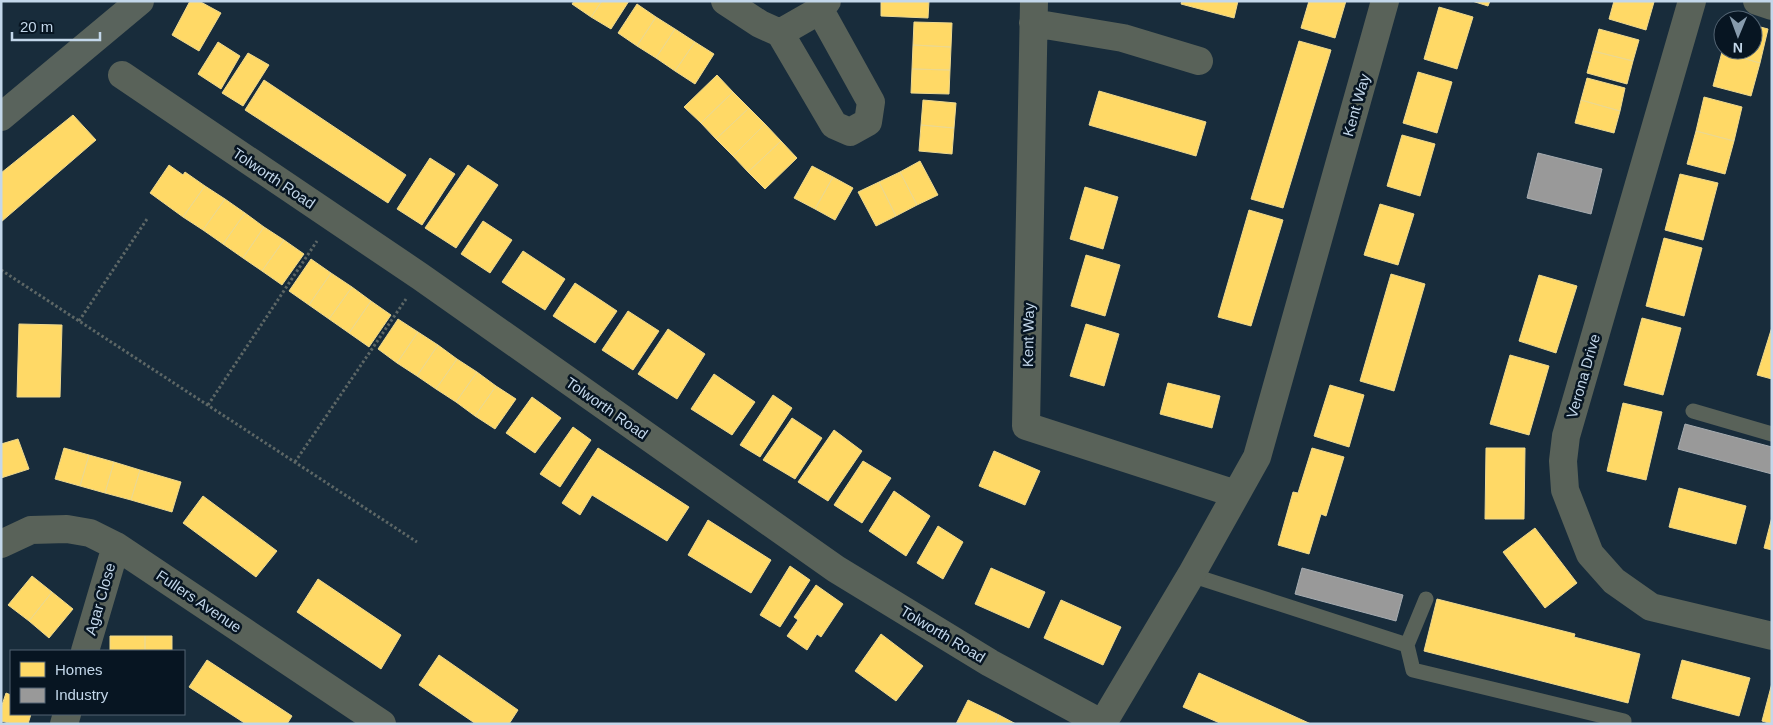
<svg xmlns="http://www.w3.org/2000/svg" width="1773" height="725" viewBox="0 0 1773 725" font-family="Arial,sans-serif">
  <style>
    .homes { fill: #ffd966; stroke: #edd88e }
    .industry { fill: #999; stroke: #a6acb1 }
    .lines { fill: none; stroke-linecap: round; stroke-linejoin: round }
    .path { stroke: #5d6766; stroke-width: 3; stroke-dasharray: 2.5 2.5; stroke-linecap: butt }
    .lane { stroke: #596259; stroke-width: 15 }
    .street { stroke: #596259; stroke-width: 28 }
    .secondary { stroke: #59635c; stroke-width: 28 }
    .labels { text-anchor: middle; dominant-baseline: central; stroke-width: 5; stroke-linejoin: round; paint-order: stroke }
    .street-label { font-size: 15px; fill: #c3d7ea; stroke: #071522 }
  </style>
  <rect width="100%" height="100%" fill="#182c3b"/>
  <path class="homes" d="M190,1H199L221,13L199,51L172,35Z
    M574,1H602L591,17L572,4Z
    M602,1H629L611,29L591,17Z
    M881,1H929L928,18L881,16Z
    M1182,1H1238L1234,18L1181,4Z
    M1309,1H1346L1335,38L1301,28Z
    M1472,1H1490L1488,6Z
    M1614,1L1654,2L1646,30L1609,19Z
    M637,4L656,17L637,46L618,33Z
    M1439,7L1473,17L1457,69L1424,59Z
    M656,17L675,29L656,58L637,46Z
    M914,22L952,23L951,47L913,45Z
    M1753,25L1768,29L1760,63L1722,52L1723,47V50H1753Z
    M675,29L695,42L675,71L656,58Z
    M1599,29L1639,40L1633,61L1593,51Z
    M1299,41L1331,50L1283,208L1251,199Z
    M218,42L240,56L221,89L198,74Z
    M695,42L714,54L695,84L675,71Z
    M913,45L951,47L950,70L912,69Z
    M1593,51L1633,61L1627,84L1587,73Z
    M1722,52L1760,63L1751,96L1713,86Z
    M248,53L269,65L243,106L222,93Z
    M912,69L950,70L949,94L911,93Z
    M1418,72L1452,82L1437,133L1403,123Z
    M717,75L733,92L701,123L684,107Z
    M1587,78L1625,88L1620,111L1581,100Z
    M264,80L406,175L388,203L245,110Z
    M1099,91L1206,122L1196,156L1089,125Z
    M733,92L749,108L716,139L701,123Z
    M1704,97L1742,107L1734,141L1696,131Z
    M923,100L956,103L954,128L921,125Z
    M1581,100L1620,111L1614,133L1575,123Z
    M749,108L765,124L733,156L716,139Z
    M73,115L96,140L1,222V173Z
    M765,124L781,141L748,172L733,156Z
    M921,125L954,128L952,154L919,151Z
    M1696,131L1734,141L1725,174L1687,164Z
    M1402,135L1435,144L1420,196L1387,186Z
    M781,141L797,158L765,189L748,172Z
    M430,158L455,174L422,225L397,209Z
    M920,161L938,195L917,205L900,172Z
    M169,165L183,175L185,172L205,186L183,217L150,193Z
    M468,165L498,185L456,248L425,228Z
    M812,166L833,177L815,209L794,198Z
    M900,172L917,205L896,216L879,182Z
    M1680,174L1718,183L1703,240L1665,230Z
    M833,177L853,188L835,220L815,209Z
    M879,182L896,216L876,226L858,192Z
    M205,186L225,199L203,230L183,217Z
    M1085,187L1118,197L1103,249L1070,239Z
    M225,199L245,213L223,244L203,230Z
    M1380,204L1414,214L1398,265L1364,255Z
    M1249,210L1283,220L1251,326L1218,317Z
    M245,213L264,227L243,258L223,244Z
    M483,221L512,240L490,273L461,254Z
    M264,227L284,240L262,271L243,258Z
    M1664,238L1702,248L1684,316L1646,306Z
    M284,240L304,254L282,285L262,271Z
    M523,251L565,279L545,310L502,282Z
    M1086,255L1120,265L1105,316L1071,306Z
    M311,259L331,273L309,305L289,291Z
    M331,273L352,287L329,319L309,305Z
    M1391,274L1425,284L1394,391L1360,381Z
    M1539,275L1577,286L1556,353L1519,341Z
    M575,283L617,311L595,343L553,316Z
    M352,287L371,301L349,333L329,319Z
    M371,301L391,315L369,347L349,333Z
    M628,311L659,331L633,370L602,350Z
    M1642,318L1681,328L1663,395L1624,385Z
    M398,319L418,332L397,363L378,349Z
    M19,324L62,325L60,397H17Z
    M1086,324L1119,334L1104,386L1070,376Z
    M1772,327V379L1757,375Z
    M668,329L705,354L677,399L638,374Z
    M418,332L438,345L417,376L397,363Z
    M438,345L457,359L436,389L417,376Z
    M1510,355L1549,366L1529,435L1490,424Z
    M457,359L477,372L456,402L436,389Z
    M477,372L496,386L475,416L456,402Z
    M714,374L755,402L732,435L691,409Z
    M1168,383L1220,396L1212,428L1160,414Z
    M1330,385L1364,395L1349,447L1314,436Z
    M496,386L516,399L495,429L475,416Z
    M773,395L792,408L760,457L740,445Z
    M532,397L561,418L535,453L506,433Z
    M1623,403L1662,412L1646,480L1607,471Z
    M792,418L822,438L795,479L763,460Z
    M573,427L591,440L560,487L540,474Z
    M834,430L862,451L828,501L798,482Z
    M18,439L29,469L1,478V444Z
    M64,448L89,455L80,486L55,479Z
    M598,448L689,507L667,541L592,495L580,515L562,503Z
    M1312,448L1344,457L1326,516L1321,514L1309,554L1278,545L1293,492L1298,493Z
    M1486,448H1525L1524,519H1485Z
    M994,451L1040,471L1025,505L979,486Z
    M89,455L114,462L105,493L80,486Z
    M863,461L891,478L862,523L834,505Z
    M114,462L140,470L131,500L105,493Z
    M140,470L181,482L172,512L131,500Z
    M1679,488L1746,506L1736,544L1669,527Z
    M894,491L930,516L906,556L869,531Z
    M203,496L277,551L256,577L183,523Z
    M1772,517V550L1764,548Z
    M708,520L771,560L751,593L688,555Z
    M938,526L963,542L943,579L917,563Z
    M1535,528L1577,583L1545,608L1503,552Z
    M790,566L810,580L780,627L760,615Z
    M991,568L1045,592L1029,628L975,604Z
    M32,576L52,592L29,621L8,605Z
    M318,579L401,635L381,669L297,612Z
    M816,585L843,604L821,637L817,634L807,650L787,636L798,620L794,617Z
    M52,592L73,609L49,638L29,621Z
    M1437,599L1575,634L1574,637L1640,654L1628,703L1424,651Z
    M1061,600L1121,627L1103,665L1044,638Z
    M881,634L923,666L896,701L855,671Z
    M110,636H145V651H110Z
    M145,636H172V651H145Z
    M439,655L518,710L509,724H476L419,685Z
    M207,660L292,716L287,724H246L189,687Z
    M1682,660L1750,678L1739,716L1672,698Z
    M1199,673L1311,724H1222L1183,707Z
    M1772,683V724L1762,721Z
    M6,693L11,695V714H31L28,724H13L1,721V708Z
    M968,700L999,715L995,724H956Z
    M999,715L1016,724H995Z"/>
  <path class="industry" d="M1538,153L1602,169L1591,214L1527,198Z
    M1685,424L1772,447V474L1678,449Z
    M1302,568L1403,595L1396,621L1295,594Z"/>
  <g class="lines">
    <path class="path" d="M1,270L417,542
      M79,321L147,219
      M208,405L317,241
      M295,462L406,299"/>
    <path class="lane" d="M1693,411L1772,434
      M1191,575L1407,645L1413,670L1624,721
      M1407,645L1426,599"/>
    <path class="street" d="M725,1L760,24L780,33L820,10L827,1
      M1034,1L1026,426L1236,494
      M1692,1L1566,436L1563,461L1565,490L1590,554L1614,581L1651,607L1772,636
      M1757,1L1772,6
      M1033,23L1123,38L1199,61
      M780,33L834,125L850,132L868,122L871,102L820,10
      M122,75L421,277L836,569L990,663L1103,724
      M1,544L31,530L67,529L90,533L116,546L382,724
      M85,651L116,546
      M1103,723L1191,575L1257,457L1385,1
      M64,724L67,714"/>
    <path class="secondary" d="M1,117L140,1"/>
  </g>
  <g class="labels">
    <g class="street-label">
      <text transform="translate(1356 105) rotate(-74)">Kent Way</text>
      <text transform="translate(274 178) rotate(34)">Tolworth Road</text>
      <text transform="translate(1028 335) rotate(-89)">Kent Way</text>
      <text transform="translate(1583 376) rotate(-74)">Verona Drive</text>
      <text transform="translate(607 408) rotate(35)">Tolworth Road</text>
      <text transform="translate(100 599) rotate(-74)">Agar Close</text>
      <text transform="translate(199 601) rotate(34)">Fullers Avenue</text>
      <text transform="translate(943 634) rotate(31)">Tolworth Road</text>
    </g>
  </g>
  <rect width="1773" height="725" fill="none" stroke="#c3d7ea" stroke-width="5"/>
  <rect x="10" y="650" width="175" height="65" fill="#071522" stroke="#526372"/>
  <rect x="20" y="662" width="25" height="15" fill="#ffd966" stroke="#526372"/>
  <text x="55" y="675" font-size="15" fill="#c3d7ea">Homes</text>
  <rect x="20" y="688" width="25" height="15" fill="#999999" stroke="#526372"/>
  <text x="55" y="700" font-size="15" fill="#c3d7ea">Industry</text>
  <g transform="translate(1738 35) rotate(181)"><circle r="24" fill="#071522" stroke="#526372"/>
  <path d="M0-4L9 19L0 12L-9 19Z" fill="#879bad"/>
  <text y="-8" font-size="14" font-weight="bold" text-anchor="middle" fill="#c3d7ea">N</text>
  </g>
  <path d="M12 32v8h88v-8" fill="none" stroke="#c3d7ea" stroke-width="2.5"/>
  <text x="20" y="32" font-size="15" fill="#c3d7ea" stroke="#071522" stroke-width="4" paint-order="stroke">20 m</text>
</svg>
